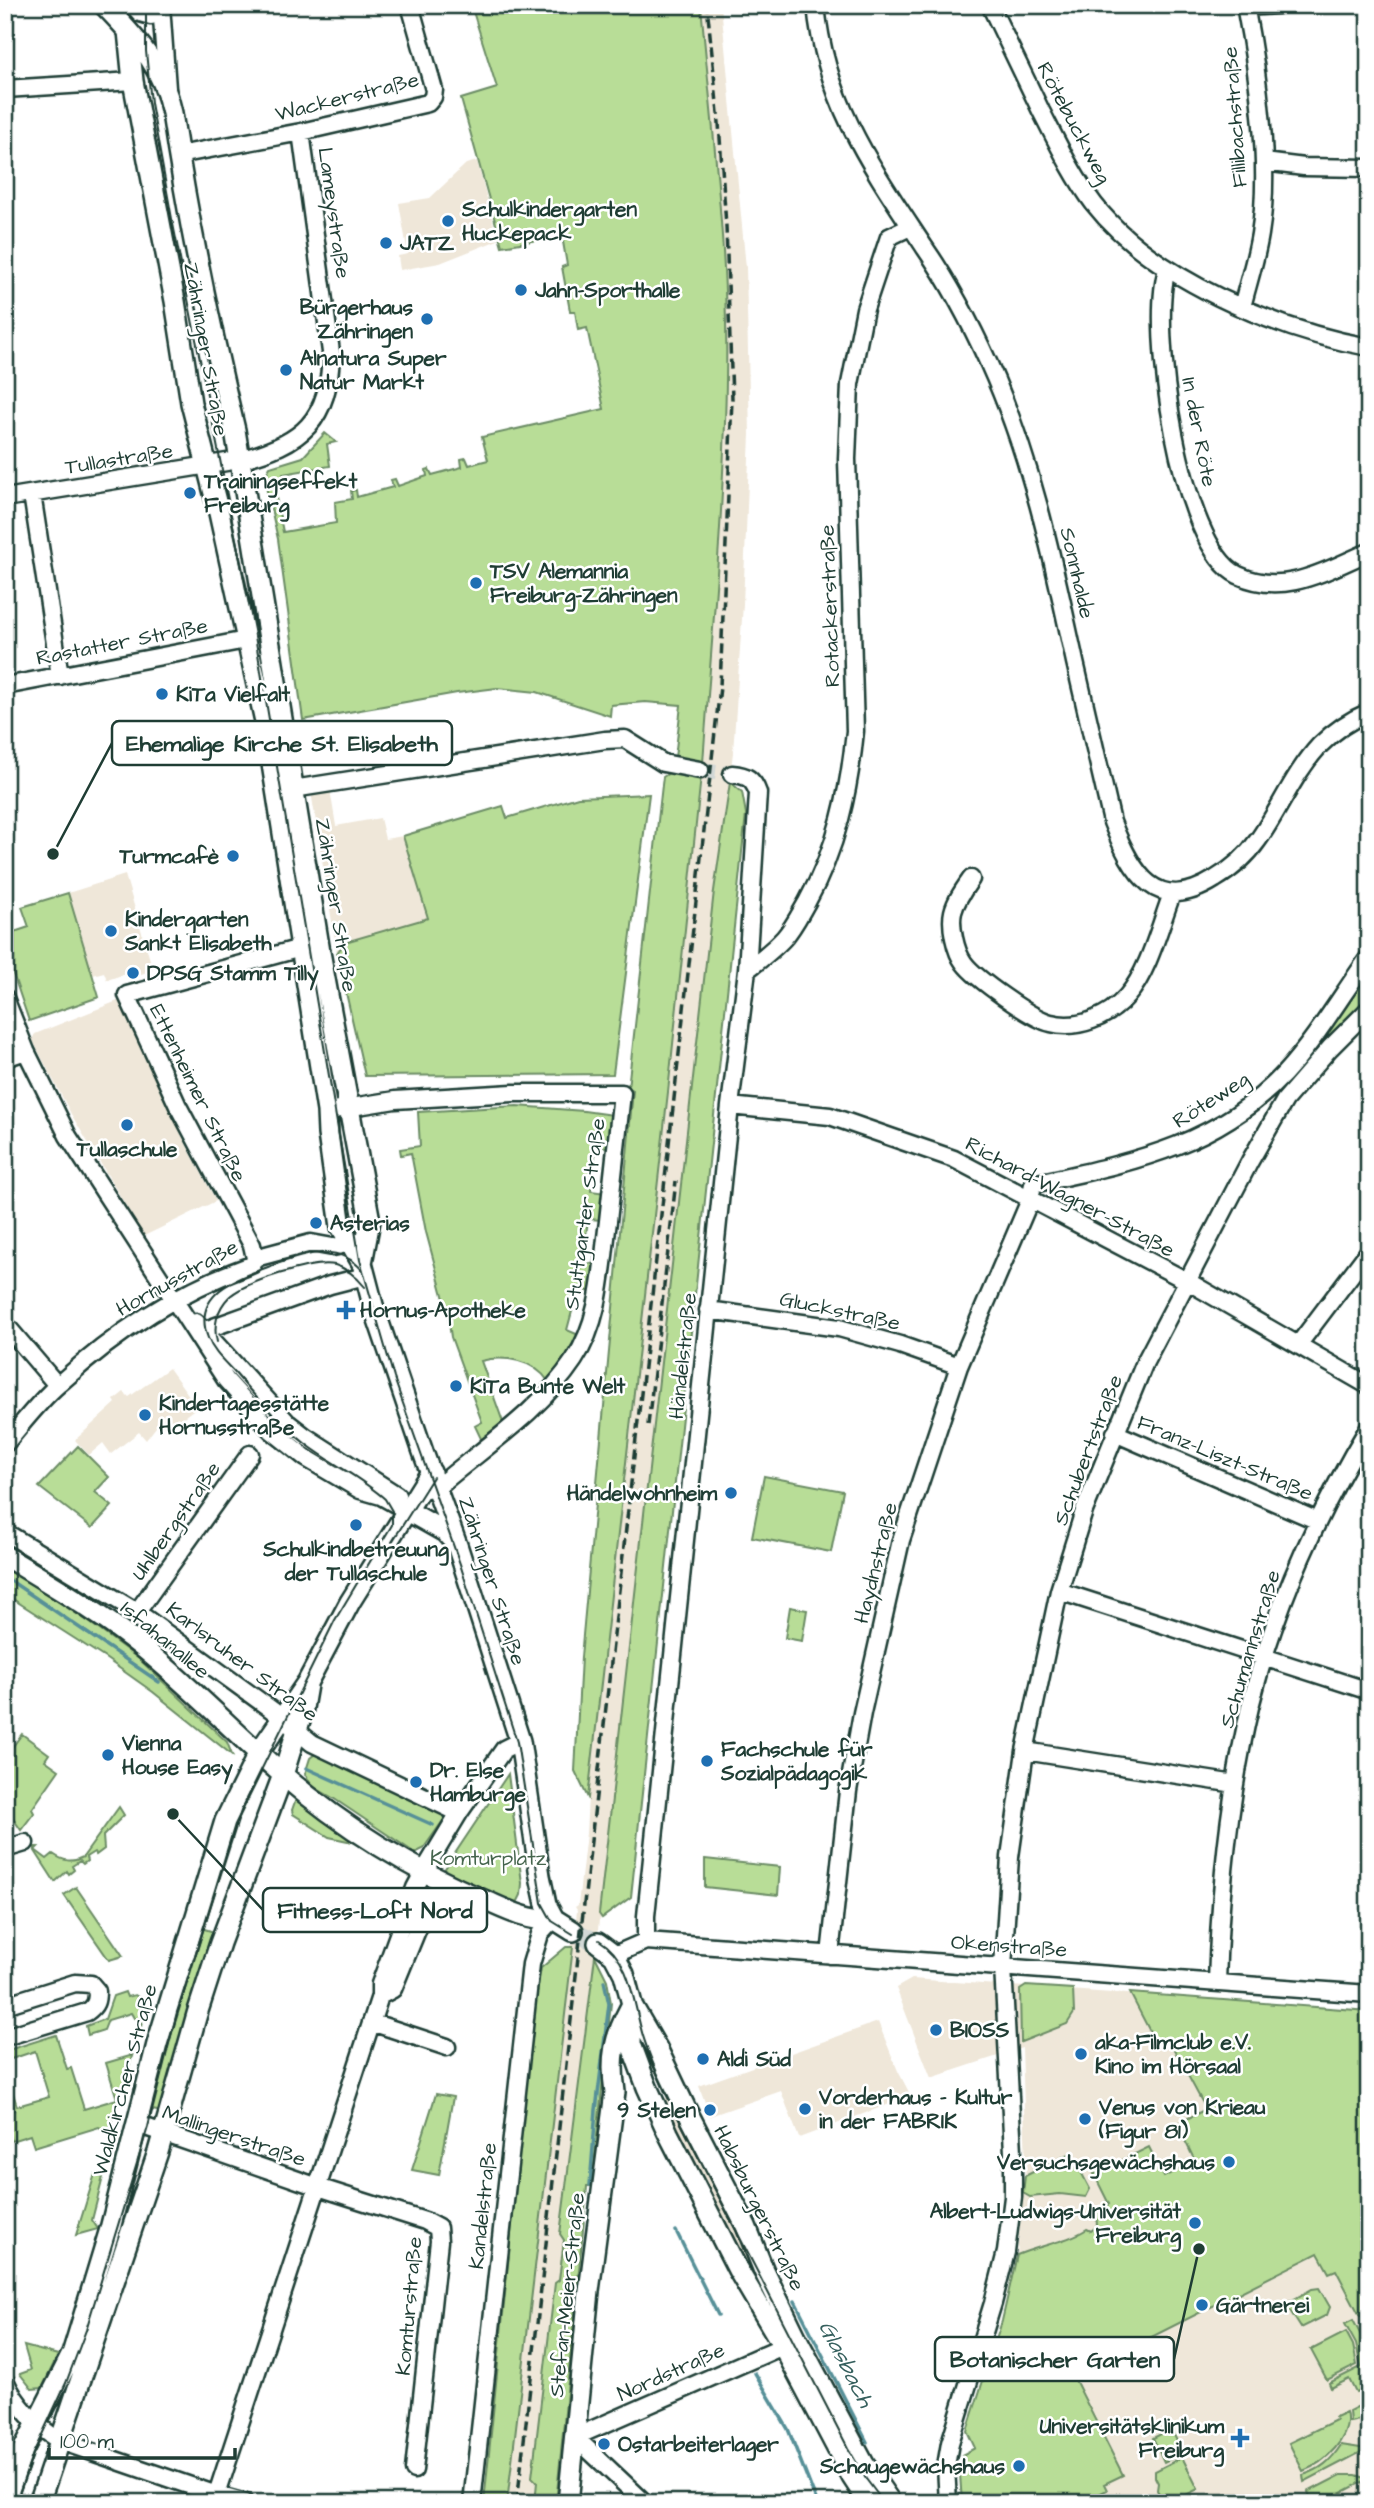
<svg xmlns="http://www.w3.org/2000/svg" width="1374" height="2508" viewBox="0 0 1374 2508" font-family="'Architects Daughter',sans-serif">
  <style>
    .built { fill: #efe7d9 }
    .green { fill: #b8dd97; stroke: #6c8d66; stroke-width: 2 }
    .lines { fill: none; stroke-linecap: round; stroke-linejoin: round }
    .stream { stroke: #579098; stroke-width: 3.5 }
    .minor-tunnel { stroke: #d2d8d6; stroke-width: 16; stroke-dasharray: 16 8; stroke-linecap: butt }
    .major-tunnel { stroke: #d2d8d6; stroke-width: 19; stroke-dasharray: 19 10; stroke-linecap: butt }
    .minor-casing { stroke: #1f3d34; stroke-width: 21 }
    .major-casing { stroke: #1f3d34; stroke-width: 24 }
    .minor { stroke: #fff; stroke-width: 16 }
    .major { stroke: #fff; stroke-width: 19 }
    .tram { stroke: #1f3d34; stroke-width: 2 }
    .rail { stroke: #1f3d34; stroke-width: 3.5; stroke-dasharray: 10 5; stroke-linecap: butt }
    .poi-dot { fill: #1f6fb2; stroke: #fff; stroke-width: 2.5 }
    .labels { text-anchor: middle; dominant-baseline: central; stroke-width: 5; stroke-linejoin: round; paint-order: stroke }
    .street-label { font-size: 21px; fill: #1f3d34; stroke: #fff }
    .poi-label { font-size: 21px; font-weight: bold; fill: #1f3d34; stroke: #fff; text-anchor: start }
    .park-label { font-size: 21px; fill: #45654d; stroke: #fff }
    .water-label { font-size: 23px; font-style: italic; fill: #36605e; stroke: #fff }
    .leader { fill: none; stroke: #1f3d34; stroke-width: 2.5 }
    .callout-dot { fill: #1f3d34; stroke: #fff; stroke-width: 2.5 }
    .callout { fill: #fff; stroke: #1f3d34; stroke-width: 2.5 }
    .callout-label { font-size: 23px; text-anchor: middle; font-weight: bold; fill: #1f3d34 }
  </style>
  <rect width="100%" height="100%" fill="#fff"/>
  <filter id="ink" filterUnits="userSpaceOnUse"><feTurbulence type="fractalNoise" baseFrequency=".0143" numOctaves="2"/><feDisplacementMap in="SourceGraphic" scale="14" xChannelSelector="R" yChannelSelector="G"/><feConvolveMatrix kernelMatrix="1 2 1 2 8 2 1 2 1" color-interpolation-filters="sRGB"/></filter>
  <g filter="url(#ink)">
    <path class="built" d="M701,5H721L746,268L750,434L743,604L733,753L714,891L599,1914L602,1918L599,1920L596,1950L599,1952L595,1956L574,2117L560,2234L564,2240L559,2280L555,2283L532,2477L537,2482L535,2503H507L572,1961L573,1947L571,1945L574,1942L577,1910L575,1907L578,1905L586,1833L588,1798L705,749L721,506L726,379L724,286L717,184Z
      M477,161L498,240L440,263L400,270L398,256L408,254L399,203L430,198L466,164Z
      M328,777L336,826L380,818L385,839L403,836L429,918L345,942L337,953L309,779Z
      M125,875L153,970L129,978L128,973L107,980L104,972L93,975L68,893Z
      M120,1000L182,1136L216,1201L144,1236L71,1114L32,1039L35,1034Z
      M169,1368L197,1407L168,1429L159,1423L146,1440L139,1432L111,1454L103,1443L89,1455L75,1440L116,1403L114,1400L124,1392L129,1397Z
      M912,1979L1369,2011V2503H962L960,2474L962,2455L975,2448L967,2431L1002,2321L1017,2255L1026,2164L1022,2048L931,2078L896,1988Z
      M878,2022L898,2071L911,2096L799,2138L781,2091L710,2116L699,2086Z
      M668,2097L672,2098L741,2225L753,2267L747,2268L660,2101Z"/>
    <path class="green" d="M471,5H701C712,130 729,256 726,381C724,508 712,636 703,763L675,758L681,705L645,702L611,705L610,716L537,692L497,688L457,693L303,720L278,539L264,478L270,467L303,457L325,433L336,442L327,444L330,466L283,474L284,481L273,483L283,532L336,523L335,502L352,499L351,491L356,490L357,497L393,487L391,480L395,479L398,486L427,476L426,470L429,469L432,475L462,467L461,459L466,458L469,465L488,460L482,437L604,409L587,328L578,330L575,311H570L562,267L567,265L562,236L502,246L461,99L497,88Z
      M669,773L701,776L668,1092L588,1798L575,1771L581,1657L633,1090L628,1088L662,785L663,777Z
      M730,782L742,792L746,814L631,1897L602,1918L599,1914L714,891Z
      M649,794L613,1074L365,1076L337,953L345,942L428,918L403,836L503,806L507,818L578,797Z
      M68,893L99,997L29,1021L5,950V935L29,927L22,907Z
      M1369,969V998L1327,1038L1323,1039L1321,1033Z
      M517,1106L584,1111L613,1115L607,1147L596,1146L591,1191L606,1193L602,1220L588,1219L583,1262L597,1265L594,1292L578,1289L567,1330L581,1336L548,1381C534,1360 504,1355 481,1361L504,1425L483,1443L475,1426L482,1422L451,1337L447,1310L426,1232L411,1153L401,1155L400,1149L420,1146L418,1112Z
      M78,1446L109,1477L95,1492L112,1506L92,1528L39,1487Z
      M764,1476L843,1491L831,1552L752,1537Z
      M5,1567L89,1622L139,1659L227,1742L232,1755L153,1692L105,1658L5,1594Z
      M790,1607L807,1610L802,1641L785,1638Z
      M22,1734L49,1754L45,1760L59,1770L32,1809L34,1813L21,1830L5,1807V1757Z
      M315,1754L447,1815L423,1849L415,1853L333,1798L312,1786L305,1774L310,1758Z
      M508,1774L522,1883L521,1895L517,1903L445,1874L444,1870Z
      M297,1796L362,1844L329,1837L293,1814L292,1810Z
      M119,1807L124,1815L103,1836L104,1849L96,1855L94,1852L86,1857L87,1861L83,1864L80,1861L72,1866L74,1870L69,1874L67,1871L55,1882L35,1851V1847H38L35,1850L47,1859L53,1854C63,1861 72,1863 83,1857Z
      M705,1859L780,1867L778,1895L705,1887Z
      M76,1887L123,1956L109,1960L64,1895Z
      M195,1926L217,1933L166,2113L148,2109Z
      M566,1947H573L507,2503H484L533,2015L541,1968Z
      M595,1956L607,1980L611,2003L592,2186H587L586,2199L556,2503H535L537,2482L532,2477L555,2283L559,2280L564,2240L560,2234Z
      M1026,1986L1073,1989L1074,2013L1067,2024L1021,2042L1020,1990Z
      M125,1992L127,1997L135,1995L141,1999L150,1996L109,2133L99,2127L34,2147L30,2135L11,2141L7,2128L5,2129V2113L14,2110L9,2092L5,2093V2068L17,2106L49,2097L35,2051L5,2061V2051L56,2035L67,2069L71,2068L84,2109L117,2099L106,2063L130,2056L141,2019L134,2018L131,2013L108,2020L104,2030L88,2035L86,2026L105,2019L113,1996Z
      M1130,1993L1369,2011V2312L1360,2316L1336,2270L1329,2273L1318,2253L1094,2366L1071,2372L1123,2475L1104,2484L1107,2490L1081,2503H962L960,2474L962,2455L975,2448L967,2431L1002,2321L1017,2255C1040,2245 1067,2242 1087,2229L1091,2231L1097,2226L1096,2211L1109,2204L1094,2174L1149,2147L1164,2177L1195,2161L1177,2124L1206,2109L1170,2042L1158,2047Z
      M436,2094L453,2097L439,2175L412,2170Z
      M1071,2153L1090,2189L1086,2197L1060,2194L1030,2197L1023,2193L1025,2176Z
      M95,2174L103,2177L92,2220L98,2229L76,2235Z
      M1319,2288L1330,2307L1327,2315L1301,2328L1289,2309V2302L1312,2289Z
      M1353,2320L1369,2351V2418L1350,2422L1349,2411L1367,2402L1361,2391L1356,2393L1349,2379L1331,2388L1329,2383L1361,2367L1356,2344L1345,2324Z
      M1346,2332L1353,2345L1357,2365L1327,2380L1311,2350Z
      M24,2346L58,2355L42,2388L32,2389L20,2374L31,2370Z
      M1346,2412C1353,2438 1324,2463 1303,2471L1289,2443L1336,2420L1335,2417Z
      M1171,2429L1183,2453L1164,2462L1153,2438Z
      M1341,2445L1367,2449L1304,2482L1303,2475C1320,2470 1331,2461 1341,2445Z
      M1182,2457L1198,2489L1170,2503H1164L1157,2490L1158,2483L1155,2477V2471Z
      M1341,2475H1356L1368,2479L1322,2503H1313L1308,2492Z"/>
    <g class="lines">
      <path class="stream" d="M5,1577L159,1682
        M306,1768L433,1825
        M590,2185L596,2110L609,2004L604,1981
        M676,2231L718,2315
        M795,2301L867,2442
        M755,2373L788,2429L817,2503"/>
      <path class="minor-tunnel" d="M700,770L732,774"/>
      <path class="major-tunnel" d="M573,1931L598,1943"/>
      <g class="minor-casing">
        <path id="minor" d="M133,5L140,13L151,16L159,11L161,5
          M161,5L167,88
          M816,5C825,103 873,169 925,248C950,284 971,324 989,364C1032,459 1053,560 1075,662C1087,716 1100,769 1112,822C1132,873 1156,916 1215,879C1232,869 1247,856 1258,840C1280,809 1294,773 1320,745C1334,731 1350,720 1369,712
          M990,5C1007,40 1024,76 1041,111C1057,142 1073,176 1094,204C1152,278 1278,331 1369,347
          M1245,7L1278,5
          M5,89L133,81
          M178,155L301,132L428,103L433,97L434,90L410,5
          M1264,162L1304,167L1369,168
          M1167,270C1149,327 1180,547 1238,575C1285,597 1326,570 1369,552
          M1242,307C1248,283 1256,259 1260,234C1271,168 1258,72 1245,5
          M32,494L60,676
          M5,498L239,460C302,444 330,421 331,352L301,132
          M5,686L246,640
          M293,789L605,740L625,739L663,763L700,770
          M971,879C964,889 956,900 953,912C950,925 955,951 964,963C975,978 1032,1019 1051,1023C1078,1030 1109,1017 1127,996C1149,971 1160,925 1172,894
          M747,970C760,960 773,950 784,938C793,928 800,914 807,902C837,848 849,792 855,731L847,459L850,384L865,309L889,237L910,227
          M5,998L26,1051L68,1136L226,1380L271,1430L306,1458L360,1490L381,1496L406,1510
          M5,1058L26,1051
          M730,1106L830,1116L954,1159L1187,1281L1369,1386
          M327,1111L395,1100L513,1093H622C617,1136 613,1178 608,1221C602,1267 601,1320 574,1360C540,1411 487,1445 441,1484L427,1489
          M255,1258L252,1245L178,1106L127,995L301,948
          M708,1310L839,1328L900,1345L959,1366
          M196,1322L287,1422L305,1436L397,1495
          M5,1324L57,1385
          M197,1333L330,1285L365,1276
          M1298,1345L1369,1251
          M1115,1433L1318,1521
          M5,1444C22,1424 39,1401 59,1384C114,1334 176,1292 246,1267L253,1264L255,1258L311,1243L333,1247L360,1241
          M5,1532L137,1612L272,1710L312,1743L459,1813
          M1059,1591L1369,1691
          M137,1612L250,1454
          M1025,1751L1235,1784
          M5,1849L25,1843
          M646,1941V1916L730,1106L747,970L758,793C753,779 747,775 732,774
          M614,1955L646,1941L1369,1994
          M830,1955L848,1791L862,1713L901,1540L959,1366L1030,1200L1033,1184C1127,1163 1215,1148 1284,1074C1316,1039 1341,996 1369,957
          M1217,1982C1220,1890 1229,1797 1250,1707C1274,1609 1317,1514 1369,1427
          M380,1996L393,1989L427,1906L435,1898L459,1890
          M5,2005L75,1983L91,1984L97,1991C97,2001 96,2006 87,2012L5,2037
          M371,2022L447,2047
          M137,2124L318,2187L425,2221L438,2228L439,2241L414,2470
          M5,2380C15,2404 38,2428 60,2441L217,2495L246,2503
          M214,2503L380,1996V1984L415,1888L424,1871L459,1813L504,1749L520,1741
          M472,2503L531,1964L540,1934L552,1921
          M645,2503L575,2437L783,2346
          M948,2503L946,2466L950,2443L993,2303L1006,2252L1013,2197V2152L1003,1967L1010,1857L1025,1751L1059,1591L1084,1511L1145,1362L1250,1161L1285,1100L1330,1048L1369,1009"/>
      </g>
      <g class="major-casing">
        <path id="major" d="M104,5C137,40 162,64 172,113C188,220 210,326 235,430L320,952L370,1221L362,1263
          M128,31L133,81L175,301L191,403L219,513L266,726L327,1111L328,1134L341,1227L362,1263L373,1305L423,1452L457,1545L520,1741L540,1876L546,1904L554,1919L573,1931
          M406,1510L445,1532L457,1545
          M5,1556C52,1585 99,1612 142,1647C191,1687 235,1733 283,1775C340,1825 414,1871 484,1900C505,1909 531,1923 554,1919
          M598,1943L614,1955L624,1974L632,2004L631,2044L647,2087L668,2133L738,2270L783,2346L852,2477L869,2503
          M632,2005L657,2048L685,2107L746,2226L764,2271L796,2337L864,2464L891,2503
          M5,2501L23,2450L72,2354L80,2328L110,2229L157,2044L225,1821L259,1752L308,1681L350,1602L431,1472
          M39,2503L158,2152L197,2014L220,1943L283,1775L302,1714L307,1685
          M568,2503L589,2291L615,2092C610,2058 614,2038 630,2008"/>
      </g>
      <use href="#minor" class="minor"/>
      <use href="#major" class="major"/>
      <path class="tram" d="M146,5V51L151,103L172,219L254,630L360,1260L394,1378L460,1564L517,1742L542,1903L552,1921L573,1934
        M217,1342C213,1326 217,1309 229,1297C245,1282 314,1260 335,1265C348,1269 357,1277 365,1287
        M392,1542L433,1477
        M599,1940C632,1960 633,2003 643,2036C649,2055 657,2073 665,2092L848,2448L866,2479L884,2503
        M16,2503L33,2454L66,2383L86,2330L148,2127L177,2012L241,1811L335,1620L392,1525V1511L385,1499C361,1478 331,1463 306,1444C279,1423 256,1398 234,1372C225,1362 213,1352 208,1338C191,1294 237,1278 268,1267C299,1256 337,1240 362,1270"/>
      <path class="rail" d="M648,1425L676,1181
        M517,2503L720,687L732,399L726,226L719,123L707,5"/>
    </g>
  </g>
  <g class="poi-dot">
    <circle cx="448" cy="221" r="7"/>
    <circle cx="386" cy="243" r="7"/>
    <circle cx="521" cy="290" r="7"/>
    <circle cx="427" cy="319" r="7"/>
    <circle cx="286" cy="370" r="7"/>
    <circle cx="190" cy="493" r="7"/>
    <circle cx="476" cy="583" r="7"/>
    <circle cx="162" cy="694" r="7"/>
    <circle cx="233" cy="856" r="7"/>
    <circle cx="111" cy="931" r="7"/>
    <circle cx="133" cy="973" r="7"/>
    <circle cx="127" cy="1125" r="7"/>
    <circle cx="316" cy="1223" r="7"/>
    <path d="M342.5 1299.5h7v7h7v7h-7v7h-7v-7h-7v-7h7z"/>
    <circle cx="456" cy="1386" r="7"/>
    <circle cx="145" cy="1415" r="7"/>
    <circle cx="731" cy="1493" r="7"/>
    <circle cx="356" cy="1525" r="7"/>
    <circle cx="108" cy="1755" r="7"/>
    <circle cx="707" cy="1761" r="7"/>
    <circle cx="416" cy="1782" r="7"/>
    <circle cx="936" cy="2030" r="7"/>
    <circle cx="1081" cy="2054" r="7"/>
    <circle cx="703" cy="2059" r="7"/>
    <circle cx="805" cy="2109" r="7"/>
    <circle cx="710" cy="2110" r="7"/>
    <circle cx="1085" cy="2119" r="7"/>
    <circle cx="1229" cy="2162" r="7"/>
    <circle cx="1195" cy="2223" r="7"/>
    <circle cx="1202" cy="2305" r="7"/>
    <path d="M1236.5 2427.5h7v7h7v7h-7v7h-7v-7h-7v-7h7z"/>
    <circle cx="604" cy="2444" r="7"/>
    <circle cx="1019" cy="2466" r="7"/>
  </g>
  <g class="labels">
    <g class="street-label">
      <text transform="translate(347 97) rotate(-14)">Wackerstraße</text>
      <text transform="translate(1235 117) rotate(-94)">Fillibachstraße</text>
      <text transform="translate(1074 123) rotate(62)">Rötebuckweg</text>
      <text transform="translate(334 213) rotate(82)">Lameystraße</text>
      <text transform="translate(206 349) rotate(80)">Zähringer Straße</text>
      <text transform="translate(1199 432) rotate(79)">In der Röte</text>
      <text transform="translate(119 459) rotate(-9)">Tullastraße</text>
      <text transform="translate(1077 573) rotate(77)">Sonnhalde</text>
      <text transform="translate(830 606) rotate(-92)">Rotackerstraße</text>
      <text transform="translate(122 642) rotate(-11)">Rastatter Straße</text>
      <text transform="translate(336 905) rotate(81)">Zähringer Straße</text>
      <text transform="translate(198 1093) rotate(64)">Ettenheimer Straße</text>
      <text transform="translate(1211 1100) rotate(-33)">Röteweg</text>
      <text transform="translate(1070 1197) rotate(28)">Richard-Wagner-Straße</text>
      <text transform="translate(585 1214) rotate(-82)">Stuttgarter Straße</text>
      <text transform="translate(177 1278) rotate(-29)">Hornusstraße</text>
      <text transform="translate(840 1311) rotate(12)">Gluckstraße</text>
      <text transform="translate(683 1356) rotate(-84)">Händelstraße</text>
      <text transform="translate(1088 1450) rotate(-69)">Schubertstraße</text>
      <text transform="translate(1225 1458) rotate(23)">Franz-Liszt-Straße</text>
      <text transform="translate(176 1521) rotate(-55)">Uhlbergstraße</text>
      <text transform="translate(876 1563) rotate(-76)">Haydnstraße</text>
      <text transform="translate(492 1581) rotate(72)">Zähringer Straße</text>
      <text transform="translate(165 1640) rotate(40)">Isfahanallee</text>
      <text transform="translate(1250 1649) rotate(-73)">Schumannstraße</text>
      <text transform="translate(242 1662) rotate(37)">Karlsruher Straße</text>
      <text transform="translate(1009 1946) rotate(4)">Okenstraße</text>
      <text transform="translate(125 2080) rotate(-75)">Waldkircher Straße</text>
      <text transform="translate(234 2136) rotate(19)">Mallingerstraße</text>
      <text transform="translate(483 2206) rotate(-84)">Kandelstraße</text>
      <text transform="translate(759 2208) rotate(64)">Habsburgerstraße</text>
      <text transform="translate(567 2295) rotate(-84)">Stefan-Meier-Straße</text>
      <text transform="translate(409 2306) rotate(-85)">Komturstraße</text>
      <text transform="translate(671 2372) rotate(-24)">Nordstraße</text>
    </g>
    <g class="poi-label">
      <text x="462" y="209">Schulkindergarten<tspan x="462" dy="24">Huckepack</tspan></text>
      <text x="400" y="243">JATZ</text>
      <text x="535" y="290">Jahn-Sporthalle</text>
      <text x="413" y="307" text-anchor="end">Bürgerhaus<tspan x="413" dy="24">Zähringen</tspan></text>
      <text x="300" y="358">Alnatura Super<tspan x="300" dy="24">Natur Markt</tspan></text>
      <text x="204" y="481">Trainingseffekt<tspan x="204" dy="24">Freiburg</tspan></text>
      <text x="490" y="571">TSV Alemannia<tspan x="490" dy="24">Freiburg-Zähringen</tspan></text>
      <text x="176" y="694">KiTa Vielfalt</text>
      <text x="219" y="856" text-anchor="end">Turmcafè</text>
      <text x="125" y="919">Kindergarten<tspan x="125" dy="24">Sankt Elisabeth</tspan></text>
      <text x="147" y="973">DPSG Stamm Tilly</text>
      <text x="127" y="1149" text-anchor="middle">Tullaschule</text>
      <text x="330" y="1223">Asterias</text>
      <text x="360" y="1310">Hornus-Apotheke</text>
      <text x="470" y="1386">KiTa Bunte Welt</text>
      <text x="159" y="1403">Kindertagesstätte<tspan x="159" dy="24">Hornusstraße</tspan></text>
      <text x="717" y="1493" text-anchor="end">Händelwohnheim</text>
      <text x="356" y="1549" text-anchor="middle">Schulkindbetreuung<tspan x="356" dy="24">der Tullaschule</tspan></text>
      <text x="122" y="1743">Vienna<tspan x="122" dy="24">House Easy</tspan></text>
      <text x="721" y="1749">Fachschule für<tspan x="721" dy="24">Sozialpädagogik</tspan></text>
      <text x="430" y="1770">Dr. Else<tspan x="430" dy="24">Hamburge</tspan></text>
      <text x="950" y="2030">BIOSS</text>
      <text x="1095" y="2042">aka-Filmclub e.V.<tspan x="1095" dy="24">Kino im Hörsaal</tspan></text>
      <text x="717" y="2059">Aldi Süd</text>
      <text x="819" y="2097">Vorderhaus - Kultur<tspan x="819" dy="24">in der FABRIK</tspan></text>
      <text x="1099" y="2107">Venus von Krieau<tspan x="1099" dy="24">(Figur 81)</tspan></text>
      <text x="696" y="2110" text-anchor="end">9 Stelen</text>
      <text x="1215" y="2162" text-anchor="end">Versuchsgewächshaus</text>
      <text x="1181" y="2211" text-anchor="end">Albert-Ludwigs-Universität<tspan x="1181" dy="24">Freiburg</tspan></text>
      <text x="1216" y="2305">Gärtnerei</text>
      <text x="1224" y="2426" text-anchor="end">Universitätsklinikum<tspan x="1224" dy="24">Freiburg</tspan></text>
      <text x="618" y="2444">Ostarbeiterlager</text>
      <text x="1005" y="2466" text-anchor="end">Schaugewächshaus</text>
    </g>
    <g class="park-label">
      <text x="488" y="1858">Komturplatz</text>
    </g>
    <g class="water-label">
      <text transform="translate(846 2364) rotate(63)">Glasbach</text>
    </g>
  </g>
  <path class="leader" d="M53 854L112 743M173 1814L263 1910M1199 2249L1174 2359"/>
  <g class="callout-dot">
    <circle cx="53" cy="854" r="7"/>
    <circle cx="173" cy="1814" r="7"/>
    <circle cx="1199" cy="2249" r="7"/>
  </g>
  <g class="callout">
    <rect x="112" y="721" width="340" height="44" rx="7"/>
    <rect x="263" y="1888" width="224" height="44" rx="7"/>
    <rect x="935" y="2337" width="239" height="44" rx="7"/>
  </g>
  <g class="callout-label">
    <text x="282" y="751">Ehemalige Kirche St. Elisabeth</text>
    <text x="375" y="1918">Fitness-Loft Nord</text>
    <text x="1055" y="2367">Botanischer Garten</text>
  </g>
  <rect width="1374" height="2508" fill="none" stroke="#fff" stroke-width="28"/>
  <rect x="14" y="14" width="1346" height="2480" fill="none" stroke="#1f3d34" stroke-width="2.5" filter="url(#ink)"/>
  <path d="M49 2448v10h186v-10" fill="none" stroke="#1f3d34" stroke-width="3.5"/>
  <text x="60" y="2448" font-size="21" fill="#1f3d34" stroke="#ffffff" stroke-width="5" paint-order="stroke">100 m</text>
</svg>
